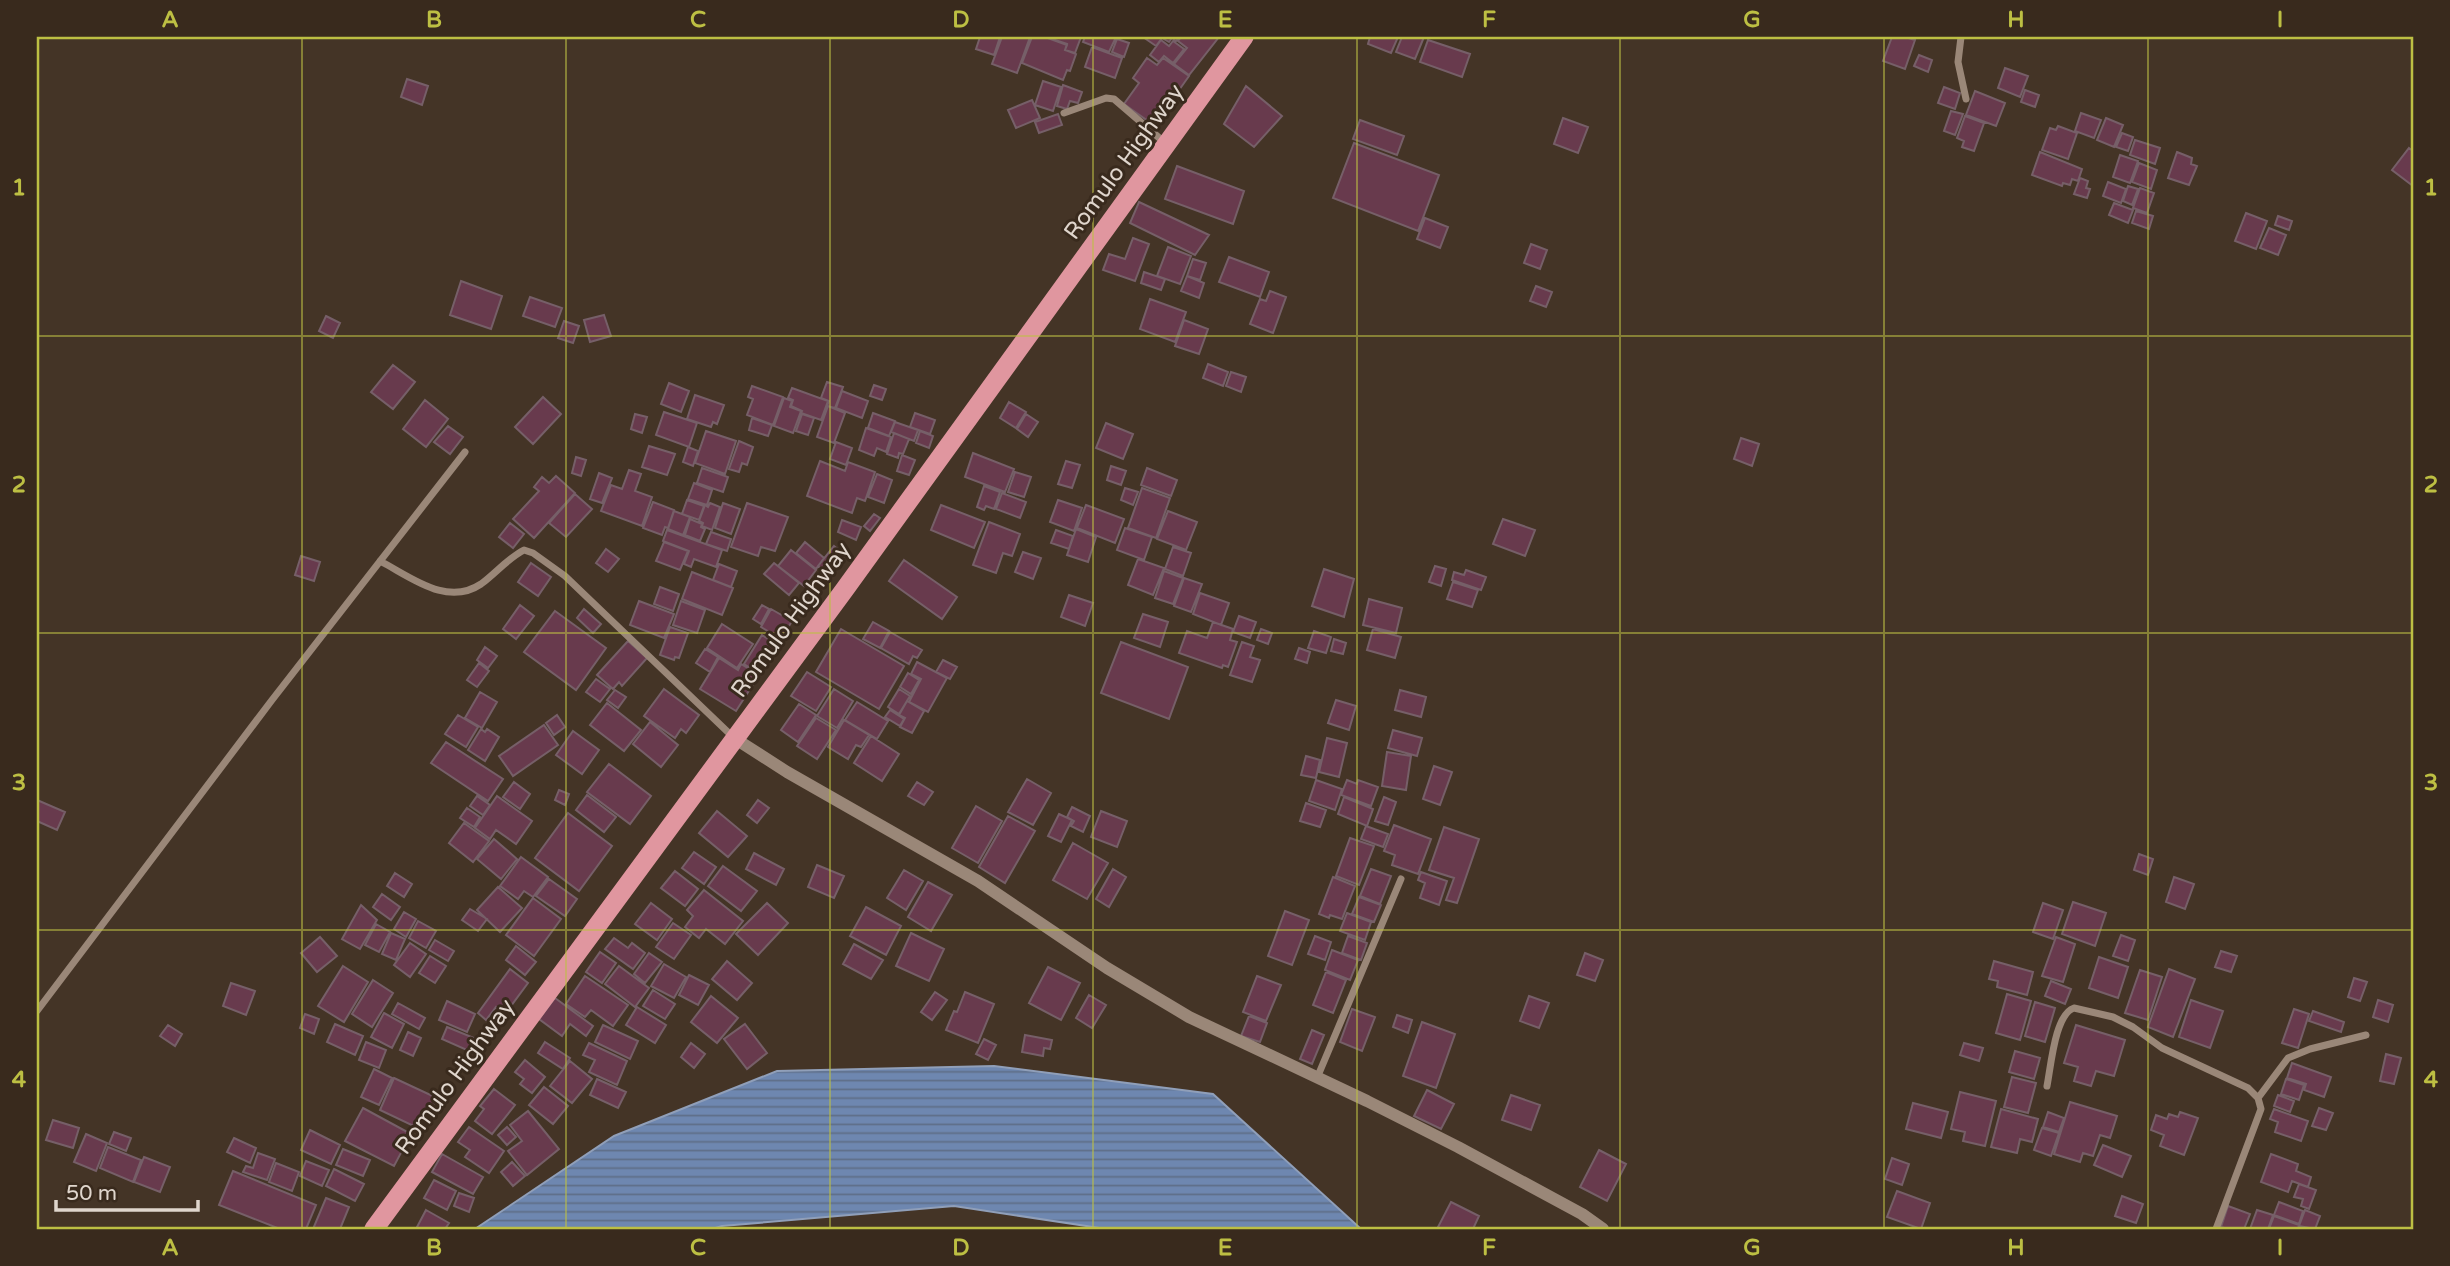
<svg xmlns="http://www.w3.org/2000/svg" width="2450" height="1266" viewBox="0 0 2450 1266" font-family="'Varela Round',sans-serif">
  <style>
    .water { fill: url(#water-rules); stroke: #909fb9; stroke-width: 2 }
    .building { fill: #683a4d; stroke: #765f68; stroke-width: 2 }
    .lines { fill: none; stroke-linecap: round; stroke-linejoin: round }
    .minor { stroke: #9a8778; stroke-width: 7 }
    .tertiary { stroke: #9a8778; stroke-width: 12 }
    .trunk { stroke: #e0969f; stroke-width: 19 }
    .grid { fill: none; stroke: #bdbf43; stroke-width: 2; stroke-opacity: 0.55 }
    .labels { text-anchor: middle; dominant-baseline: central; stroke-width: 6; stroke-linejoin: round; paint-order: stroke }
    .street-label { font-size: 23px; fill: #e0d6cd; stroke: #392a1d }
    .neatline { fill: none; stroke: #bdbf43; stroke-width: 2.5 }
    .grid-label { font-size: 23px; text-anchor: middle; font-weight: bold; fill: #bdbf43 }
  </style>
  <defs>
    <pattern id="water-rules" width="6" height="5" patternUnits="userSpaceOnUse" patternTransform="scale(1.75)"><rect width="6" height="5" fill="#6e87b0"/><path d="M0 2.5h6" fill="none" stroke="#5f6e88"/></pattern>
  </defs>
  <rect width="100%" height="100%" fill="#443426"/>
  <path class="water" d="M994,1066L1213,1094L1361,1229H1106L954,1206L722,1226L712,1229H475L614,1136L777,1071Z"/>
  <path class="building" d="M980,37H1000L994,55L976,49Z
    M1002,37H1030L1017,73L992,64Z
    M1032,37H1045L1067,45L1065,50L1076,54L1070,71L1067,70L1063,80L1022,63Z
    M1053,37H1081L1075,53L1065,50L1067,44L1052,39Z
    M1085,37H1116L1109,52L1083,42Z
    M1143,37H1179L1176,41L1172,38L1169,42L1162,38L1156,46Z
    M1181,37H1219L1189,75L1174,64L1187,48L1178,41Z
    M1370,37H1398L1391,53L1368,44Z
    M1402,37H1424L1415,59L1396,52Z
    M1892,37H1905L1915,40L1905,69L1883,61Z
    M1117,39L1129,43L1124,57L1112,52Z
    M1161,40L1169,46L1173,41L1184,49L1173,63L1164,56L1159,62L1150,55Z
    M1428,40L1470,54L1462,77L1420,62Z
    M1092,47L1122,58L1115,78L1085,67Z
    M1919,55L1932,60L1928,72L1914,66Z
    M1147,58L1157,65L1163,58L1189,76L1172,100L1166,96L1156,111L1162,116L1155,126L1124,104L1139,83L1133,78Z
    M2005,68L2028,76L2020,97L1998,88Z
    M407,79L428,86L422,105L401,97Z
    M1043,81L1061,87L1053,111L1035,105Z
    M1063,85L1082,92L1078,103L1070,101L1067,109L1057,106Z
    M1246,86L1282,116L1254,147L1224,124Z
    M1944,87L1960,93L1955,109L1938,103Z
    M2025,90L2039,95L2035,107L2021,102Z
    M1975,91L2005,103L1996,126L1966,115Z
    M1032,100L1040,118L1016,128L1008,110Z
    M1951,111L1963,114L1955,135L1944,131Z
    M2081,113L2101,120L2094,138L2075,131Z
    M1058,114L1062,125L1039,133L1035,122Z
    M1965,116L1984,123L1974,151L1962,147L1964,141L1957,138Z
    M1563,118L1588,127L1578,153L1554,144Z
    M2106,118L2123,125L2114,147L2097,140Z
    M1360,120L1404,136L1397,155L1353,139Z
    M2058,126L2077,133L2068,159L2042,150L2050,128L2056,130Z
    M2122,133L2133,137L2128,151L2116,147Z
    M2135,140L2160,148L2155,164L2130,155Z
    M1354,143L1439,175L1418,231L1333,198Z
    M2409,148L2413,151V186L2392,170Z
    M2040,152L2082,169L2078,181L2072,179L2070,185L2063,183L2062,186L2032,175Z
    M2177,152L2192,158L2191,164L2197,166L2189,185L2168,178Z
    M2120,155L2138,161L2130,183L2113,177Z
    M2139,163L2157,170L2151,189L2132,182Z
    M1177,166L1244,191L1233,224L1165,199Z
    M2080,178L2088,181L2086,188L2090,189L2087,198L2074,194Z
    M2108,182L2126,189L2121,203L2103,196Z
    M2128,186L2138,189L2132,205L2123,201Z
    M2140,188L2154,193L2147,213L2133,208Z
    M1139,202L1209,235L1195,255L1130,223Z
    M2114,203L2133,210L2128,223L2109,215Z
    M2136,211L2153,216L2149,229L2132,223Z
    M2246,213L2267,221L2256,249L2235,241Z
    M2278,216L2292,221L2289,230L2275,225Z
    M1425,218L1448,227L1440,248L1417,239Z
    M2269,228L2286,235L2278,255L2260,248Z
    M1133,238L1149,244L1135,281L1103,270L1109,254L1125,259Z
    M1531,244L1547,250L1540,269L1524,263Z
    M1168,247L1191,256L1180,284L1157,276Z
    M1229,257L1269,272L1260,297L1219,282Z
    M1193,259L1206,263L1200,280L1187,276Z
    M1144,272L1165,279L1161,290L1141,283Z
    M1187,276L1204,283L1199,298L1181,291Z
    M461,281L502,296L491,329L450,315Z
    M1536,286L1552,292L1546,307L1530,301Z
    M1270,291L1286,297L1273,333L1250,324L1260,299L1266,301Z
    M530,297L562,308L555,327L523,316Z
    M1150,299L1186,312L1175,342L1140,329Z
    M604,315L611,336L590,342L584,320Z
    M326,316L340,323L333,338L319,331Z
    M1184,320L1208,329L1199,354L1175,346Z
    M564,321L579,326L573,343L558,338Z
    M1208,364L1228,372L1223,386L1203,378Z
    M393,365L415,382L393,409L371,392Z
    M1231,372L1246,377L1241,392L1226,386Z
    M827,382L843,387L835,408L827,406L829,401L821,398Z
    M669,383L689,391L681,412L661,404Z
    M874,385L886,389L882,400L870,396Z
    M752,386L783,397L773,425L747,415L753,399L748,397Z
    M792,388L828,401L821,420L801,413L802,411L791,406L793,400L788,398Z
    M842,391L868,401L862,418L836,408Z
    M695,395L724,405L717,424L713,422L711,427L687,419Z
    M543,397L561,414L533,444L515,427Z
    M784,398L792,401L790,407L801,411L793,433L774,426Z
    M425,400L448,419L426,447L403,429Z
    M1009,402L1026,412L1016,428L1000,418Z
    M828,406L845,413L834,443L817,437Z
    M664,412L697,423L689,447L656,435Z
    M873,413L895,421L889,436L868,428Z
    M915,413L935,420L930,434L910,427Z
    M635,414L647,417L642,433L631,429Z
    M802,414L814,418L808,435L796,431Z
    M1026,414L1038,422L1028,437L1017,429Z
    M752,418L772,425L768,436L749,430Z
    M895,422L918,430L914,441L891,432Z
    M1106,423L1133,434L1123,459L1096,448Z
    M448,426L463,437L450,454L434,442Z
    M866,428L891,437L886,452L877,448L874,456L859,450Z
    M706,431L736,441L725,474L695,463Z
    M920,431L933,436L929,448L916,443Z
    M894,433L909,439L903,454L899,453L898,458L887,454Z
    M1741,438L1759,444L1752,466L1734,459Z
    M739,441L753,447L747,465L742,463L739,472L729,469Z
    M836,442L852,448L846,465L830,459Z
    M649,446L675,454L667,475L642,467Z
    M688,447L698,451L693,466L683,462Z
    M973,453L1014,469L1005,492L965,477Z
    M902,455L915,460L909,475L897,471Z
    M576,457L586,460L581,476L572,473Z
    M820,461L845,471L848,462L875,472L865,501L857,498L852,513L807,496Z
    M1066,461L1080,465L1072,488L1058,484Z
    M1111,466L1126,471L1121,485L1107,480Z
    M702,468L728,477L723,492L697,483Z
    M1147,468L1177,480L1171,496L1141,485Z
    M629,470L641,474L635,491L652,497L642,526L601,511L611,485L622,489Z
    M1015,472L1031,477L1024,497L1008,492Z
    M599,473L612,478L602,503L590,499Z
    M877,474L892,480L884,503L868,497Z
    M556,476L575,493L534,538L513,519L539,491L534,487L542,477L549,483Z
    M694,483L712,490L707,505L688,499Z
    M984,486L1000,492L994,509L986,506L984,510L977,507Z
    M1125,488L1138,492L1133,505L1121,500Z
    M1142,488L1170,498L1156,538L1128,528Z
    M1002,493L1026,502L1020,518L996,509Z
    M575,494L592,509L566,537L549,523Z
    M687,500L704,506L699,520L682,514Z
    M1058,500L1082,508L1074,531L1050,522Z
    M653,502L674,510L668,528L665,527L662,535L643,528Z
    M710,503L720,507L712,530L702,526L703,523L699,521L705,505L708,507Z
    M723,503L740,509L731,534L715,528Z
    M747,503L788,517L775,551L761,547L758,556L731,547Z
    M941,505L985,522L974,548L931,530Z
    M1086,505L1124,519L1115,543L1077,528Z
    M674,511L690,517L683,535L668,529Z
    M1168,511L1197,522L1186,550L1157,539Z
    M874,514L880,518L870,531L864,526Z
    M690,519L702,524L701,527L705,529L700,541L685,535Z
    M1503,519L1535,530L1525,556L1493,544Z
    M842,520L861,527L856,540L838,532Z
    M989,522L1020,534L1012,556L1003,553L996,573L973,565Z
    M510,523L524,534L513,548L499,537Z
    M1125,528L1152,537L1144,560L1117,550Z
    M1076,529L1096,537L1088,562L1067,555Z
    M667,530L722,550L716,567L694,559L691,567L684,564L689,551L663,541Z
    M1056,530L1073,536L1069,549L1051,543Z
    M711,532L731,539L727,551L706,544Z
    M664,542L688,551L680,570L656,561Z
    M805,542L824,558L816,569L796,553Z
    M834,546L845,555L830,575L818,566Z
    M1173,547L1191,553L1183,576L1165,569Z
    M606,549L619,559L608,572L596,563Z
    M791,550L816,570L804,586L778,566Z
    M1023,552L1041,558L1033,579L1015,572Z
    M301,556L320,562L314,581L295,575Z
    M1138,559L1164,568L1153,595L1128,585Z
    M904,560L957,597L942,619L889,581Z
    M531,563L551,577L538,596L518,582Z
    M774,563L799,583L789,595L764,574Z
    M719,564L737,571L731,587L713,580Z
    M1435,566L1446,569L1441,586L1429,582Z
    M1324,569L1354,579L1344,617L1312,606Z
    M1466,570L1486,577L1481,590L1452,580L1454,572L1464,575Z
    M1164,571L1183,578L1173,604L1155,598Z
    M692,572L733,588L722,615L682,599Z
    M1184,578L1202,584L1191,612L1174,606Z
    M1453,582L1478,590L1472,607L1447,599Z
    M660,587L679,594L673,611L654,604Z
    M1200,593L1229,603L1221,625L1193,614Z
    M1069,595L1093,603L1085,626L1061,617Z
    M1369,599L1402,608L1396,633L1363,625Z
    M639,601L674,614L664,638L630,625Z
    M681,601L705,610L697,633L673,625Z
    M520,605L534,616L516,639L503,629Z
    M762,605L769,609L761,624L753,619Z
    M584,609L601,624L593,633L577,618Z
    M771,609L792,621L781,639L761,627Z
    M555,611L606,648L576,690L524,652Z
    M1143,614L1168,622L1160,647L1134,638Z
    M1239,616L1256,622L1250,638L1233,632Z
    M873,622L889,631L880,648L863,639Z
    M1213,622L1233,629L1230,640L1237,642L1228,667L1223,665L1222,668L1179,653L1187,631L1207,638Z
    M722,624L753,644L737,668L707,648Z
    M670,627L688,633L679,658L675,657L674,660L660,655Z
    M841,629L904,666L879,709L816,672Z
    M1261,629L1272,633L1268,644L1257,640Z
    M1373,629L1401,637L1395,658L1367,650Z
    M1314,631L1331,637L1326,653L1308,648Z
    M890,632L922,650L917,658L913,656L909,664L881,648Z
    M762,635L778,645L760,674L744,664Z
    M1334,639L1346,643L1343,654L1331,651Z
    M628,641L647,658L622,686L619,682L613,689L597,675Z
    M1121,642L1188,667L1169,719L1101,693Z
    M1242,642L1254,646L1250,657L1260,660L1252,682L1230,675Z
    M485,647L497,656L488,668L477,660Z
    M1299,648L1310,652L1307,663L1295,659Z
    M705,649L718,657L710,672L696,663Z
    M719,658L738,670L741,664L759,675L736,711L700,689Z
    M943,660L957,667L950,679L936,672Z
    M917,662L947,678L928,712L909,702L921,679L911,674Z
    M479,663L489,671L477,687L467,680Z
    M807,672L831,687L816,711L791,696Z
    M908,673L919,680L911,694L900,687Z
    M596,679L610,689L600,702L586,692Z
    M664,689L699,715L686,733L681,729L675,738L644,716Z
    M834,689L853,701L837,728L817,716Z
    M899,689L910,696L899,714L888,707Z
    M615,690L626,697L618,708L607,700Z
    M1400,690L1426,697L1421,717L1395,710Z
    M480,692L497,702L482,728L465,718Z
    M1336,700L1356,706L1349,730L1328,723Z
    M907,701L924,711L912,733L900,727L905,718L899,715Z
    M857,702L888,721L877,739L845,720Z
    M607,703L641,730L624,751L590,725Z
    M799,704L816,715L798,742L781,730Z
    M890,710L904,719L900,726L885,717Z
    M458,715L478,727L466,747L445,734Z
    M557,715L565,727L554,735L546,723Z
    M816,718L836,730L817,759L797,746Z
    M844,720L869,735L861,747L856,745L848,759L828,747Z
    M650,722L678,745L661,767L633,744Z
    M544,725L558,745L513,776L499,756Z
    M481,729L485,732L487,729L499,737L485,761L468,750Z
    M1393,730L1422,738L1417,756L1388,748Z
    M573,731L599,750L582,774L556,755Z
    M871,736L899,754L882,781L854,763Z
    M1327,738L1347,743L1339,777L1319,772Z
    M446,742L503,779L488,801L431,763Z
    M1387,752L1411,756L1406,790L1382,786Z
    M1306,756L1320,760L1316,778L1301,775Z
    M609,764L651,796L630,824L587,792Z
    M1434,766L1452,772L1440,805L1423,799Z
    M1027,779L1051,793L1033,825L1008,812Z
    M1316,780L1342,789L1335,810L1309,801Z
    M1347,780L1357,784L1358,780L1378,787L1371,806L1341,795Z
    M514,782L530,794L520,809L503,797Z
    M917,782L933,792L924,805L908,796Z
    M559,790L569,794L565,805L555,800Z
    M587,795L616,817L604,832L576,810Z
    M477,796L490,805L483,815L470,806Z
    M497,796L532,821L516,844L496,830L490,839L475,828Z
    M1344,797L1373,809L1367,826L1338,814Z
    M1384,797L1396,802L1388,825L1375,821Z
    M37,800L65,812L57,830L37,821Z
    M758,800L769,808L757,823L747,815Z
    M1306,803L1326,810L1320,827L1300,821Z
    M976,806L1002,821L978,863L952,848Z
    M1072,807L1090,816L1083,832L1071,826L1074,821L1067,817Z
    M467,808L480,817L474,827L460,818Z
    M717,811L747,836L728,857L699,833Z
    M1101,811L1127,821L1117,847L1091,837Z
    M568,813L612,846L579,891L535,858Z
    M1059,814L1072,820L1061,842L1048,836Z
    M1008,816L1035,831L1005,883L979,867Z
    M464,823L489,841L473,862L449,843Z
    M1394,825L1431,839L1418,874L1392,865L1395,855L1384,851Z
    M1366,826L1388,834L1383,847L1361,839Z
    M1444,827L1479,839L1457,903L1446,900L1454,878L1429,870Z
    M1350,838L1374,846L1359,885L1336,876Z
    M494,839L517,859L501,879L477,859Z
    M1073,843L1108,863L1087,899L1053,880Z
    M694,852L716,867L704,884L682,868Z
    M754,853L784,869L776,885L746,869Z
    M2139,854L2153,859L2148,875L2134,870Z
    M521,857L548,877L533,897L524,891L518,899L500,886Z
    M817,865L844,876L834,898L808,887Z
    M723,866L757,891L741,911L708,886Z
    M1113,869L1126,877L1109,907L1096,899Z
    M1371,869L1391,876L1380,904L1360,896Z
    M904,870L923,881L906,910L887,898Z
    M675,871L698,889L685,906L661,888Z
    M1421,872L1447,881L1439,905L1420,898L1425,883L1418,880Z
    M395,873L412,884L404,897L387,886Z
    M1333,877L1355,886L1342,919L1330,915L1329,918L1319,914Z
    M2174,877L2194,884L2185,909L2166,902Z
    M549,879L577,899L565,916L536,896Z
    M928,882L952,895L931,931L908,917Z
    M498,887L522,908L500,932L477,910Z
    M704,890L743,921L725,944L706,929L699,938L685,927L693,916L687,910Z
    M382,894L400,907L391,920L373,907Z
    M1359,897L1381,905L1374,922L1352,914Z
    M533,898L561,919L534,956L506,935Z
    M2073,902L2106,913L2095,946L2062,934Z
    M651,903L672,919L657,940L635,924Z
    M767,903L788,923L758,955L736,934Z
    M2043,903L2063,910L2053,939L2033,932Z
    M361,905L377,920L360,949L342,939Z
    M866,907L901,926L886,955L850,936Z
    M470,909L487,919L478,931L462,920Z
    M1285,911L1309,920L1292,965L1268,956Z
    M404,912L416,919L406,937L394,929Z
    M1347,913L1371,922L1365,940L1340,931Z
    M418,921L436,931L426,948L409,938Z
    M673,923L691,935L674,959L656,947Z
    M376,924L390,932L379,952L365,945Z
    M391,933L405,939L396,960L382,954Z
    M911,933L944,949L929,981L896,966Z
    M2121,935L2135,940L2128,961L2113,956Z
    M1315,936L1331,942L1325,960L1308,954Z
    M1348,936L1367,943L1361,960L1342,953Z
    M320,937L337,956L317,972L301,953Z
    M2056,937L2075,944L2063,982L2042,976Z
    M614,938L628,948L632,943L645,953L633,969L605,949Z
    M435,940L454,951L448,961L429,950Z
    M410,943L426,954L410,977L394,965Z
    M854,944L883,960L871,979L843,964Z
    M516,946L536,962L525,975L506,960Z
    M1332,950L1358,960L1350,980L1325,970Z
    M2221,951L2237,956L2231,972L2215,967Z
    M600,952L616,963L602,983L586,972Z
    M649,953L662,962L645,983L634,974Z
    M1585,953L1603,960L1595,981L1577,975Z
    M430,956L446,966L435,983L419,973Z
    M2099,957L2128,967L2118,998L2089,988Z
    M727,961L752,983L737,1000L712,979Z
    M1994,961L2033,972L2027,995L1997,987L1998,981L1989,979Z
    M664,964L686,977L674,998L651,986Z
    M343,966L368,982L344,1022L318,1006Z
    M619,966L649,988L635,1007L605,984Z
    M1048,967L1080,983L1061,1020L1029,1003Z
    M510,969L528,983L505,1014L496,1007L486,1020L478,1013Z
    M2169,969L2195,979L2173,1037L2148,1027Z
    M2140,970L2162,977L2148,1020L2125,1013Z
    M1326,972L1346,980L1333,1013L1313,1005Z
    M689,975L709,985L698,1005L679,995Z
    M585,976L628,1005L613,1026L591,1010L585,1017L566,1004Z
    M1257,976L1281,985L1266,1021L1243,1012Z
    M2354,978L2367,982L2360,1001L2348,997Z
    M373,980L393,993L372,1027L352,1014Z
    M2051,981L2071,989L2065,1004L2045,996Z
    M231,983L255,991L246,1015L223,1006Z
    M653,990L675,1004L665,1019L643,1006Z
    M935,992L947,1000L932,1020L921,1012Z
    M965,992L994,1004L978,1043L946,1030L954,1011L957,1012Z
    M2007,994L2031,1001L2020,1040L1996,1033Z
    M1089,995L1106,1005L1092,1028L1076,1018Z
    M711,996L738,1018L717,1043L691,1022Z
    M1529,996L1549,1003L1539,1028L1520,1021Z
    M555,998L593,1026L586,1036L570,1024L562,1036L539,1019Z
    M2191,1000L2223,1011L2210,1048L2179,1037Z
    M2378,1000L2393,1005L2388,1022L2373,1017Z
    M447,1001L475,1014L467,1032L439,1020Z
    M2035,1002L2055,1008L2045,1042L2025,1036Z
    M398,1003L425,1018L419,1029L392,1014Z
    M637,1007L666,1025L655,1043L626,1025Z
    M1352,1009L1375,1017L1362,1051L1340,1042Z
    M2294,1009L2309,1014L2298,1048L2282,1043Z
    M2313,1011L2344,1022L2341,1032L2309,1021Z
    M384,1013L404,1024L392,1048L371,1037Z
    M305,1014L319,1019L314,1034L300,1028Z
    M1397,1015L1412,1020L1408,1033L1393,1027Z
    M1249,1016L1267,1023L1260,1042L1241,1036Z
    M1422,1022L1455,1034L1436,1088L1403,1076Z
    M335,1024L363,1036L355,1055L327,1042Z
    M745,1024L767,1053L747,1069L724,1039Z
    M168,1025L182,1034L175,1046L160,1036Z
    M603,1025L638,1041L630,1059L595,1042Z
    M2076,1025L2125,1040L2114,1076L2096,1071L2091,1086L2074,1081L2078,1067L2064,1063Z
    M447,1027L474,1038L469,1051L442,1039Z
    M1312,1030L1324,1035L1312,1064L1300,1059Z
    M408,1032L421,1038L413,1056L400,1050Z
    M1025,1035L1052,1040L1050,1049L1044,1048L1043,1056L1022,1052Z
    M984,1039L996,1045L988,1060L976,1054Z
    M366,1042L386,1050L379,1068L359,1060Z
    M545,1042L570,1058L563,1069L538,1053Z
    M589,1043L627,1061L617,1085L589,1072L595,1060L583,1055Z
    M691,1043L705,1054L694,1068L681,1057Z
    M1964,1043L1983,1048L1979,1061L1960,1055Z
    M2015,1051L2040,1058L2034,1079L2009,1072Z
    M2386,1054L2401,1058L2394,1084L2380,1081Z
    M525,1060L545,1077L532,1093L520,1084L524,1079L515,1072Z
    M570,1061L592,1079L572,1103L550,1086Z
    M2292,1063L2331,1077L2324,1097L2304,1090L2306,1084L2287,1078Z
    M374,1069L392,1078L379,1105L361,1097Z
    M2012,1077L2036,1083L2028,1113L2004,1107Z
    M394,1078L437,1098L422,1130L380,1110Z
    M597,1079L626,1092L618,1108L590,1095Z
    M2286,1079L2304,1085L2299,1100L2281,1094Z
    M544,1087L568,1106L553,1124L529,1105Z
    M494,1089L515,1105L492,1134L475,1121L484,1109L480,1106Z
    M1427,1090L1454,1104L1441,1129L1414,1116Z
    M1960,1092L1996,1101L1985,1146L1963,1141L1965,1132L1951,1129Z
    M1511,1095L1540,1105L1531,1130L1502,1120Z
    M2278,1095L2294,1101L2290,1112L2274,1106Z
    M2070,1102L2117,1116L2110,1138L2100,1135L2093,1156L2083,1153L2080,1162L2054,1154Z
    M1913,1103L1948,1112L1941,1138L1906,1129Z
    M363,1108L411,1134L394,1166L345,1141Z
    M2319,1108L2333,1113L2326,1130L2312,1126Z
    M2001,1109L2038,1119L2032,1142L2020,1139L2017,1153L1991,1147Z
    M2274,1109L2308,1121L2301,1141L2275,1132L2278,1122L2270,1119Z
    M528,1111L559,1149L527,1175L508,1151L522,1141L510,1125Z
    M2048,1112L2064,1118L2059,1132L2043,1127Z
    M2180,1112L2198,1118L2184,1155L2160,1146L2164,1135L2151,1130L2156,1115L2167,1119L2169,1114L2178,1117Z
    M53,1120L79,1128L73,1148L46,1140Z
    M469,1127L504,1151L489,1173L465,1157L470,1150L458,1142Z
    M507,1127L516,1137L507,1145L498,1135Z
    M2042,1128L2059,1133L2051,1156L2034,1150Z
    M310,1130L340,1145L331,1164L301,1150Z
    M114,1132L131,1138L126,1151L109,1144Z
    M86,1134L107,1143L96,1171L74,1162Z
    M234,1138L256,1148L250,1163L227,1152Z
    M2103,1145L2131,1156L2122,1177L2094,1165Z
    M108,1147L141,1160L133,1182L100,1168Z
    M343,1149L370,1160L363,1176L336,1165Z
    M1599,1150L1626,1164L1607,1201L1580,1187Z
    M258,1153L275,1159L267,1180L243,1172L246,1166L253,1168Z
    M442,1154L483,1177L473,1194L432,1172Z
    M2271,1154L2298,1164L2296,1171L2311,1177L2308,1187L2292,1181L2288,1192L2261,1182Z
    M144,1157L170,1167L160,1192L134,1182Z
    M1892,1158L1909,1164L1902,1185L1885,1179Z
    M306,1161L329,1170L322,1186L300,1176Z
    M512,1162L525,1176L513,1186L501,1172Z
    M276,1163L299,1172L292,1191L269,1182Z
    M334,1169L364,1184L355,1201L326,1186Z
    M233,1171L316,1205L306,1229H280L219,1205Z
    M434,1180L456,1191L447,1210L424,1198Z
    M2299,1184L2316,1190L2309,1209L2301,1206L2303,1199L2294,1197Z
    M1897,1191L1930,1203L1921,1229L1887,1217Z
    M459,1193L474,1198L469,1212L454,1206Z
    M2122,1196L2143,1204L2136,1223L2115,1216Z
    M326,1198L349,1207L340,1229H313Z
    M1451,1202L1479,1216L1473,1229H1437Z
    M2279,1202L2303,1211L2299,1224L2274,1215Z
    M2228,1206L2250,1214L2244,1229H2228L2221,1227Z
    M426,1210L449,1223L445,1229H416Z
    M2257,1210L2273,1215L2268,1229H2250Z
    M2305,1210L2320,1216L2315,1229L2299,1226Z
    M2274,1216L2299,1225L2298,1229H2269Z"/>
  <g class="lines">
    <path class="minor" d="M1961,37L1958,62L1966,99
      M1064,113L1106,98L1114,99L1164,142
      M380,561C411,577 447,607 481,584C496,573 507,559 524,550L533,553L565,576L733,737
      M37,1011L272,700L465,452
      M1317,1078L1401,879
      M2047,1086C2051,1066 2055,1014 2074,1008L2113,1017L2133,1027L2162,1048L2248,1088L2258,1098L2261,1109L2216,1229
      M2258,1098L2288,1058L2310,1049L2366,1035"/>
    <path class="tertiary" d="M734,738L787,772L978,881L1107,968L1189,1017L1367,1101L1458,1147L1582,1214L1603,1229"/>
    <path class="trunk" d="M374,1229L845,589L1244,37"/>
  </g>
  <path class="grid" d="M302,37V1229M566,37V1229M830,37V1229M1093,37V1229M1357,37V1229M1620,37V1229M1884,37V1229M2148,37V1229M37,336H2413M37,633H2413M37,930H2413"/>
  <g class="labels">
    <g class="street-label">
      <text transform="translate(1124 162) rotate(-54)">Romulo Highway</text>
      <text transform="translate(791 620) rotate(-54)">Romulo Highway</text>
      <text transform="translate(455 1077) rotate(-54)">Romulo Highway</text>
    </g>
  </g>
  <rect width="2450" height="1266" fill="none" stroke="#392a1d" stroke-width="77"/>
  <path d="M56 1200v10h142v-10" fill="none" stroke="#e0d6cd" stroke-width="3.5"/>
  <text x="66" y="1200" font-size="21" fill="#e0d6cd" stroke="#392a1d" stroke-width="5" paint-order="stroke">50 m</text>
  <rect x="38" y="38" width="2374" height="1190" class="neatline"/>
  <g class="grid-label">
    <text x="170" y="27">A</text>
    <text x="434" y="27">B</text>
    <text x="698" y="27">C</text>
    <text x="961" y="27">D</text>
    <text x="1225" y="27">E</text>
    <text x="1489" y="27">F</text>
    <text x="1752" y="27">G</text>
    <text x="2016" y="27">H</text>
    <text x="2280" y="27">I</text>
    <text x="19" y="195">1</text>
    <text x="2431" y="195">1</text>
    <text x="19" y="492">2</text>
    <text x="2431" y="492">2</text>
    <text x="19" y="790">3</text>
    <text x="2431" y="790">3</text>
    <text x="19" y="1087">4</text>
    <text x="2431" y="1087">4</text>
    <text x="170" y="1255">A</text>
    <text x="434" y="1255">B</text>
    <text x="698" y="1255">C</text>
    <text x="961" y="1255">D</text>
    <text x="1225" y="1255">E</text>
    <text x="1489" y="1255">F</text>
    <text x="1752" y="1255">G</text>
    <text x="2016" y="1255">H</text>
    <text x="2280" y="1255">I</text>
  </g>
</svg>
